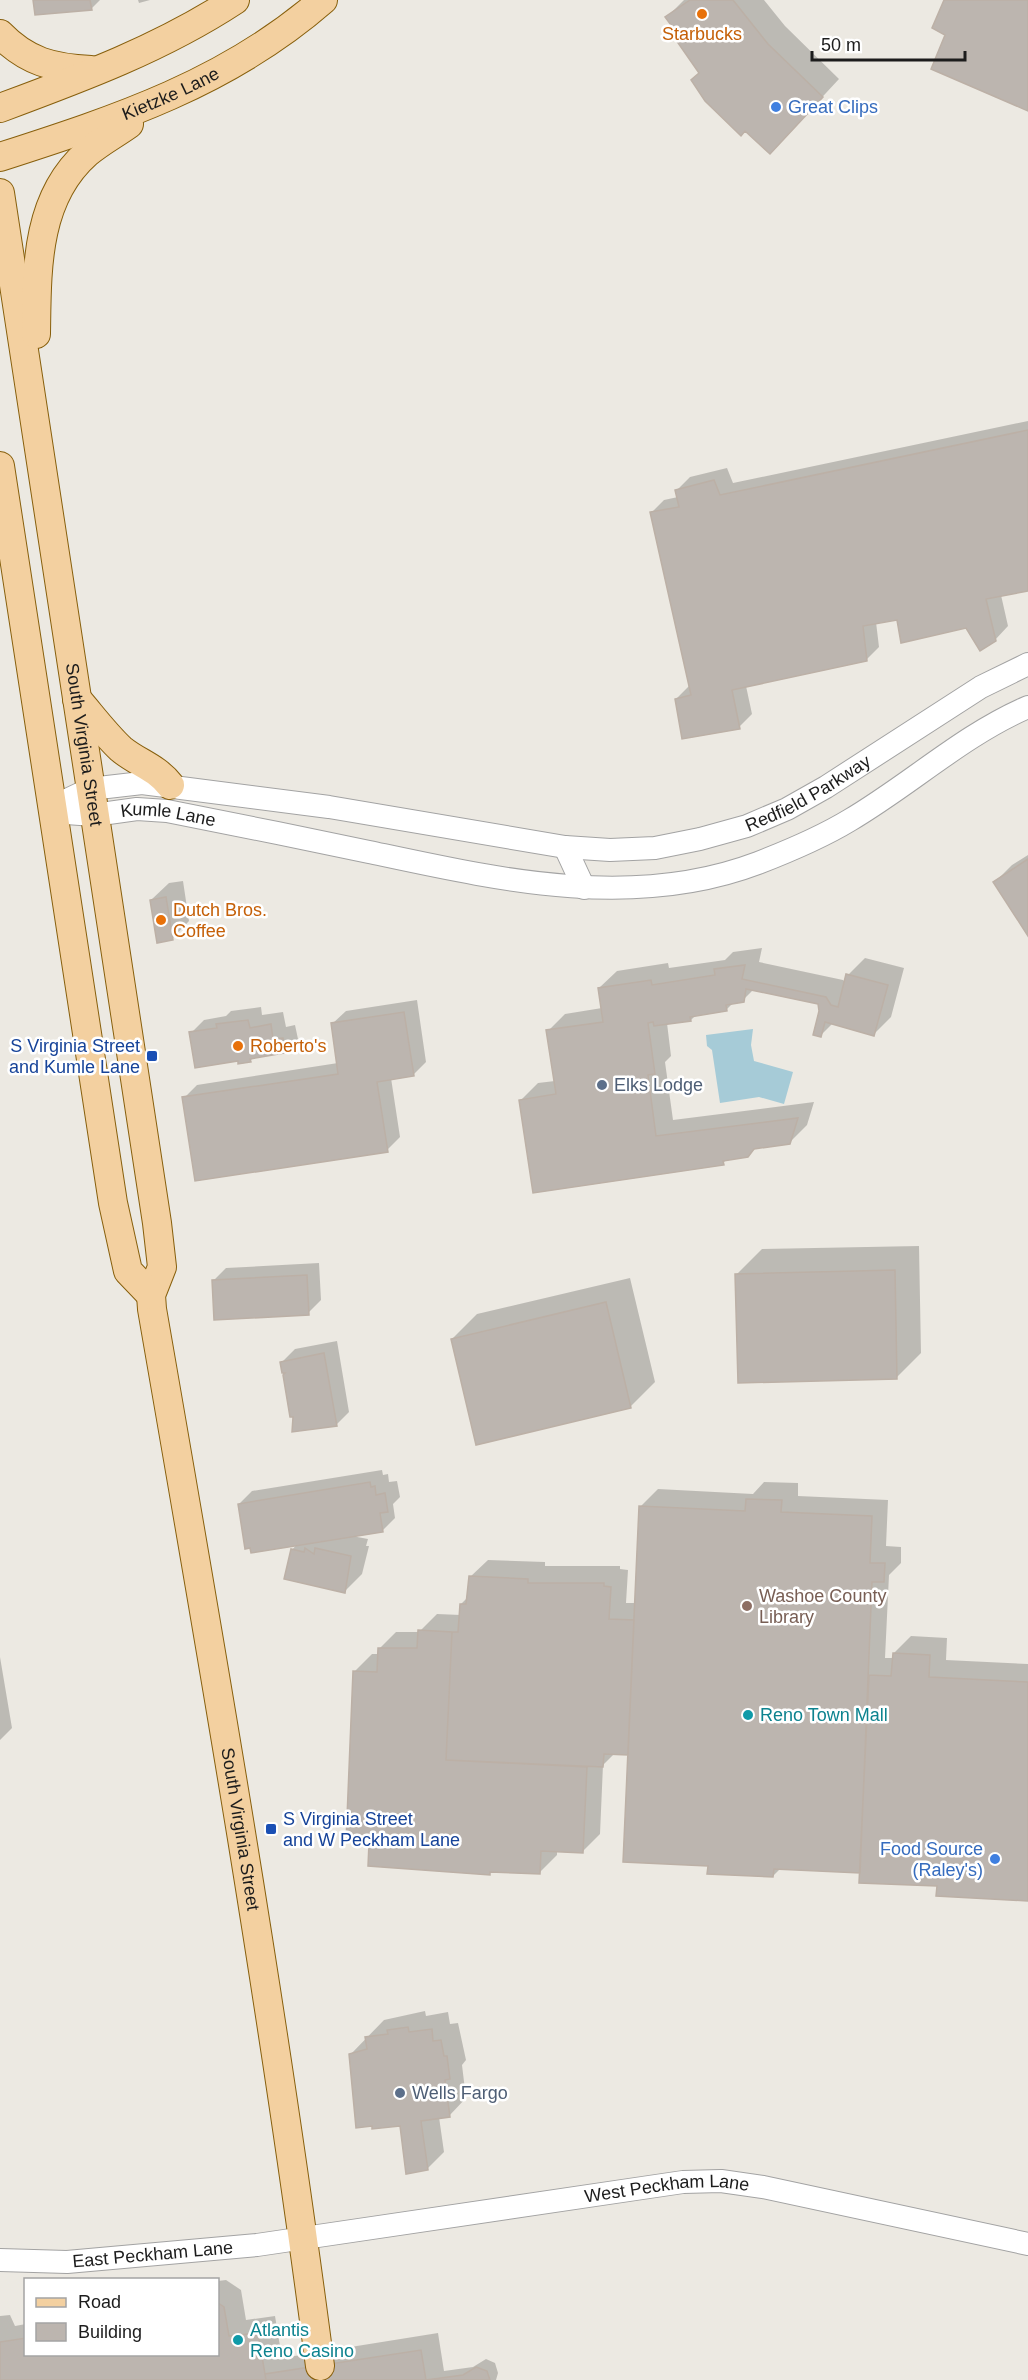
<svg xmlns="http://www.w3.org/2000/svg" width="1028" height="2380" viewBox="0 0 1028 2380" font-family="Helvetica,sans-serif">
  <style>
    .water { fill: #a6cbd7 }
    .shadow { fill: #0003 }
    .building { fill: #bcb5af; stroke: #bcb0a6; stroke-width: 1.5 }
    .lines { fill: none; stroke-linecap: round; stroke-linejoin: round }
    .minor-casing { stroke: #a3a3a3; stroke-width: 24 }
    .major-casing { stroke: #875f0c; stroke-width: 30 }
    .minor { stroke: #fff; stroke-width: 22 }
    .major { stroke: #f3d0a0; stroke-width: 28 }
    .food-dot { fill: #e8710a; stroke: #fff; stroke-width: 2 }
    .shop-dot { fill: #3f7fe0; stroke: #fff; stroke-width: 2 }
    .transit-dot { fill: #1a4fb4; stroke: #fff; stroke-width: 2 }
    .service-dot { fill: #5c6f8a; stroke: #fff; stroke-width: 2 }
    .education-dot { fill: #8d6e63; stroke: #fff; stroke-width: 2 }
    .culture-dot { fill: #0f9aa8; stroke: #fff; stroke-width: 2 }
    .labels { text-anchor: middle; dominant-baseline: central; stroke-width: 5; stroke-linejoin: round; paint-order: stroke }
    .food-label { font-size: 18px; fill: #c56008; stroke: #fff; text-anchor: start }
    .street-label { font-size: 18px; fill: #1c1c1c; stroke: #fff }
    .shop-label { font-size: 18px; fill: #366cbe; stroke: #fff; text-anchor: start }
    .transit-label { font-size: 18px; fill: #164399; stroke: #fff; text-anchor: end }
    .service-label { font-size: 18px; fill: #4e5e75; stroke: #fff; text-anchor: start }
    .education-label { font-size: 18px; fill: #785e54; stroke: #fff; text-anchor: start }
    .culture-label { font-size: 18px; fill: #0d838f; stroke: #fff; text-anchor: start }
  </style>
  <rect width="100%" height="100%" fill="#ece9e2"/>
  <path class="water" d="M753,1029L751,1045L754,1061L793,1072L784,1104L759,1097L720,1103L712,1050L707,1046L706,1035Z"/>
  <path class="shadow" d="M34,0H100L91,9Z
    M138,0H150L139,3Z
    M684,0H764L785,26L839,79L787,135L701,72L667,17Z
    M1028,421V589L1001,595L1008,626L995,640L967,626L898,618L876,622L879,647L866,660L746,686L752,714L739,727L676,699L689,686L651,513L664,500L678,497L677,490L690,477L727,468L733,483Z
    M1028,855V933L995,882L1012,865Z
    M183,881L189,921L172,939L151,900L169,883Z
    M762,948L759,962L843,980L846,983L848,975L865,958L904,968L891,1017L874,1034L833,1023L820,1036L819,1003L754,989L743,1000L734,1002L727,1009L696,1015L691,1020L667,1023L671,1056L665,1062L673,1120L814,1102L807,1125L789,1143L756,1148L748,1155L728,1158L723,1163L520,1101L538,1083L555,1081L548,1031L565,1014L602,1008L599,988L617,971L668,963L669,968L725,960L733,952Z
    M417,1000L426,1062L413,1075L391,1078L400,1137L387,1150L184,1098L197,1085L338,1063L332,1024L346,1011Z
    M261,1007L262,1015L283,1012L286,1027L295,1025L298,1039L285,1052L254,1057L250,1061L239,1060L191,1033L204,1020L226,1016L231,1011Z
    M919,1246L921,1353L896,1378L737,1274L762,1249Z
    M319,1263L321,1300L308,1313L213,1281L226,1268Z
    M630,1278L655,1382L630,1407L452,1339L477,1314Z
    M337,1341L349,1412L336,1425L294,1431L289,1371L282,1362L295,1349Z
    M382,1470L383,1475L388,1474L389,1482L397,1481L400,1497L393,1504L395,1518L382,1531L352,1536L368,1539L366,1546H369L362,1574L345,1591L292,1550L297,1544L239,1504L252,1491Z
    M764,1482L798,1483V1496L888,1500L886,1546L901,1547V1563L889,1575L885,1658H894V1653L911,1636L947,1638L946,1660L1028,1664V1899L861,1871L781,1868L773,1876L709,1865L629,1753H615L603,1765L600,1834L582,1852L557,1850V1855L539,1873L492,1870L489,1873L370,1842L355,1671L372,1654H379V1649L396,1632H419L437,1614L461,1615V1604L468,1597L470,1577L488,1560L545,1562V1566H620V1569L628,1570L626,1603H636L641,1506L658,1489L753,1494Z
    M0,1657L12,1728L0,1740Z
    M425,2011L426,2016L448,2012L450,2024L458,2023L466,2060L462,2065L466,2098L449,2116L439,2117L444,2152L427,2169L401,2124L350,2055L384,2020Z
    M226,2280L241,2290L246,2320L275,2316L282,2358L438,2333L444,2371L473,2367L486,2359L495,2363L498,2373L496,2380H0V2316L10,2315L15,2326L26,2324V2354H218V2281Z"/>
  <path class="building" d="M33,0H90L92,10L35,15Z
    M690,0H733L768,44L823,97L770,154L745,131L741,136L705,101L691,80L699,73L676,40L679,36L665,17Z
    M944,0H1028V111L931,69L945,35L932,28Z
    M1028,430V591L986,599L996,641L980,651L966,628L901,643L897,620L863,626L867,661L732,690L740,729L682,739L675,699L691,695L650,512L679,507L675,490L714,480L720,495Z
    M1028,859V936L993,882Z
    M166,897L173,940L157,943L150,900Z
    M745,965L742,979L826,997L831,1005L838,1007L846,974L888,985L874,1036L825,1022L821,1037L813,1035L819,1011L818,1004L746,989L744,1002L726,1005L727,1011L690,1017L691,1021L654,1026L653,1022L648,1023L655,1074L648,1075L656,1136L798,1118L790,1144L754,1149L748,1157L723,1161L724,1165L533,1193L519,1100L556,1094L546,1030L603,1022L598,988L651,980L652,985L715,975L714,969Z
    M404,1012L414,1076L377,1082L388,1152L195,1181L182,1097L338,1074L331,1023Z
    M248,1020L250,1028L271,1024L273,1039L283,1038L285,1053L250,1059L251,1062L238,1064V1061L195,1068L189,1032L217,1028L216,1024Z
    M895,1270L897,1379L738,1383L735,1274Z
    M307,1275L309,1315L214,1320L212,1280Z
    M606,1302L631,1408L476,1445L451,1339Z
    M324,1353L337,1426L292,1432L293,1417H290L283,1375L285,1373H282L280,1362Z
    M370,1482L371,1487L375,1486L376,1495L385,1493L388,1512L380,1513L383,1532L251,1553L250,1548L245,1549L238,1504Z
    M746,1499L782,1500L781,1512L872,1516L870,1563H885L884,1582H872L860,1873L774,1869L773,1877L707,1874L708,1866L623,1862L639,1506L745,1511Z
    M305,1548L314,1554L315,1548L351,1556L345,1593L284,1579L291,1549L304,1552Z
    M469,1576L528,1579V1583H604V1586L611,1587L609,1619L634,1620L628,1755L604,1754L603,1767L446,1760L452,1632H458L460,1604H466Z
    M418,1630L452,1632L446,1760L587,1767L583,1853L541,1851L540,1874L490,1872V1875L368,1866L369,1843L346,1842L353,1671L377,1672L378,1648H417Z
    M893,1653L930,1655L929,1677L1028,1682V1901L936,1896L937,1886L859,1883L869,1675L891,1676Z
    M408,2027L409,2032L432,2029L433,2041L441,2040L444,2056H447L450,2079L445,2080L450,2117L421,2121L428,2170L406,2174L400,2126L372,2129V2126L356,2128L349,2054L367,2049L365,2037L388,2034L387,2030Z
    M218,2303L224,2307L229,2336L258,2333L266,2380H0V2342L26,2338V2354H218Z
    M421,2350L426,2380H266L265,2374Z
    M476,2367L487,2371L490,2380H426L463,2375Z"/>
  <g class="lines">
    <g class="minor-casing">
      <g id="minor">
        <path id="s1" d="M53,812L69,799L90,789L142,783L329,807L565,847L610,850L655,848L700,839L747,826L787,809L826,787L981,687L1028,664"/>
        <path id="s2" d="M53,812L94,815L137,809L167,811C234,824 302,838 369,852C496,879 632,911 758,863C789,851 822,837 850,820C911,784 963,735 1028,707"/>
        <path d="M565,847L584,888"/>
        <path id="s3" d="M0,2260L67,2262L257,2245L683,2182L721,2181L763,2187L1028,2244"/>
      </g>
    </g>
    <g class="major-casing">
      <g id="major">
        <path d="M0,34C27,62 53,68 91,70"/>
        <path d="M0,108C81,78 162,48 235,0"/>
        <path id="s4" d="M0,157C118,119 228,83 323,0"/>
        <path id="s5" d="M0,193L157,1223L162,1267L151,1295L152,1309C213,1660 274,2012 320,2366"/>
        <path d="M36,334C37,270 35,199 87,153C100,142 115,134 129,124"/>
        <path d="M0,466L113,1203L128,1271L151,1295"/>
        <path d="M77,699C91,715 105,734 121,749C138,763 156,767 170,785"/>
      </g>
    </g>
    <use href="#minor" class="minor"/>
    <use href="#major" class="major"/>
  </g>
  <g class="food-dot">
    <circle cx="702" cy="14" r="6"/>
    <circle cx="161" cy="920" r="6"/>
    <circle cx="238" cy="1046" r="6"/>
  </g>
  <g class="shop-dot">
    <circle cx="776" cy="107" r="6"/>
    <circle cx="995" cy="1859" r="6"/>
  </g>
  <g class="transit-dot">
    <rect x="146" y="1050" width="12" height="12" rx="3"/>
    <rect x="265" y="1823" width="12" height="12" rx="3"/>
  </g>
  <g class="service-dot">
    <circle cx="602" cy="1085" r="6"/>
    <circle cx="400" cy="2093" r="6"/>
  </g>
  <circle class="education-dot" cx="747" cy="1606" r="6"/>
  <g class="culture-dot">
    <circle cx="748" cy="1715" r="6"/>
    <circle cx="238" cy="2340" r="6"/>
  </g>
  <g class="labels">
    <g class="food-label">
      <text x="702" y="34" text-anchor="middle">Starbucks</text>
      <text x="173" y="910">Dutch Bros.<tspan x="173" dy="21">Coffee</tspan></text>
      <text x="250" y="1046">Roberto's</text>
    </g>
    <g class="street-label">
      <text stroke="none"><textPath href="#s4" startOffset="182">Kietzke Lane</textPath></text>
      <text stroke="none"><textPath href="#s5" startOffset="558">South Virginia Street</textPath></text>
      <text stroke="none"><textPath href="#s1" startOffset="778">Redfield Parkway</textPath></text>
      <text stroke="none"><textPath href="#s2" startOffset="116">Kumle Lane</textPath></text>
      <text stroke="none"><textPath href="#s5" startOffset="1658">South Virginia Street</textPath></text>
      <text stroke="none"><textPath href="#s3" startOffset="672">West Peckham Lane</textPath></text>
      <text stroke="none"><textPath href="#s3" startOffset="153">East Peckham Lane</textPath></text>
    </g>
    <g class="shop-label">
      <text x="788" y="107">Great Clips</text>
      <text x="983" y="1849" text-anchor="end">Food Source<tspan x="983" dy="21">(Raley's)</tspan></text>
    </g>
    <g class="transit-label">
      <text x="140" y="1046">S Virginia Street<tspan x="140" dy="21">and Kumle Lane</tspan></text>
      <text x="283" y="1819" text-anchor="start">S Virginia Street<tspan x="283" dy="21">and W Peckham Lane</tspan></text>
    </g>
    <g class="service-label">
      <text x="614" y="1085">Elks Lodge</text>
      <text x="412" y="2093">Wells Fargo</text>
    </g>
    <g class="education-label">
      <text x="759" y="1596">Washoe County<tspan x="759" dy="21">Library</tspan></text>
    </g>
    <g class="culture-label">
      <text x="760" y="1715">Reno Town Mall</text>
      <text x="250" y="2330">Atlantis<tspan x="250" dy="21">Reno Casino</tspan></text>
    </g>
  </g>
  <rect x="24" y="2278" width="195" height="78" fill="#ffffff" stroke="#a4a4a4" stroke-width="1.5"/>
  <rect x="36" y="2298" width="30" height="9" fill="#f3d0a0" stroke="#a4a4a4" stroke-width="1.5"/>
  <text x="78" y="2308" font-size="18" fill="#1c1c1c">Road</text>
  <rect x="36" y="2323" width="30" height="18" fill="#bcb5af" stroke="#a4a4a4" stroke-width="1.5"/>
  <text x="78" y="2338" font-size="18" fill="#1c1c1c">Building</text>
  <path d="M812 51v9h153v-9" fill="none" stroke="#1c1c1c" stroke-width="3"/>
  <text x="821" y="51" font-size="18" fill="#1c1c1c" stroke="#ffffff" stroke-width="4.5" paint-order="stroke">50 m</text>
</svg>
